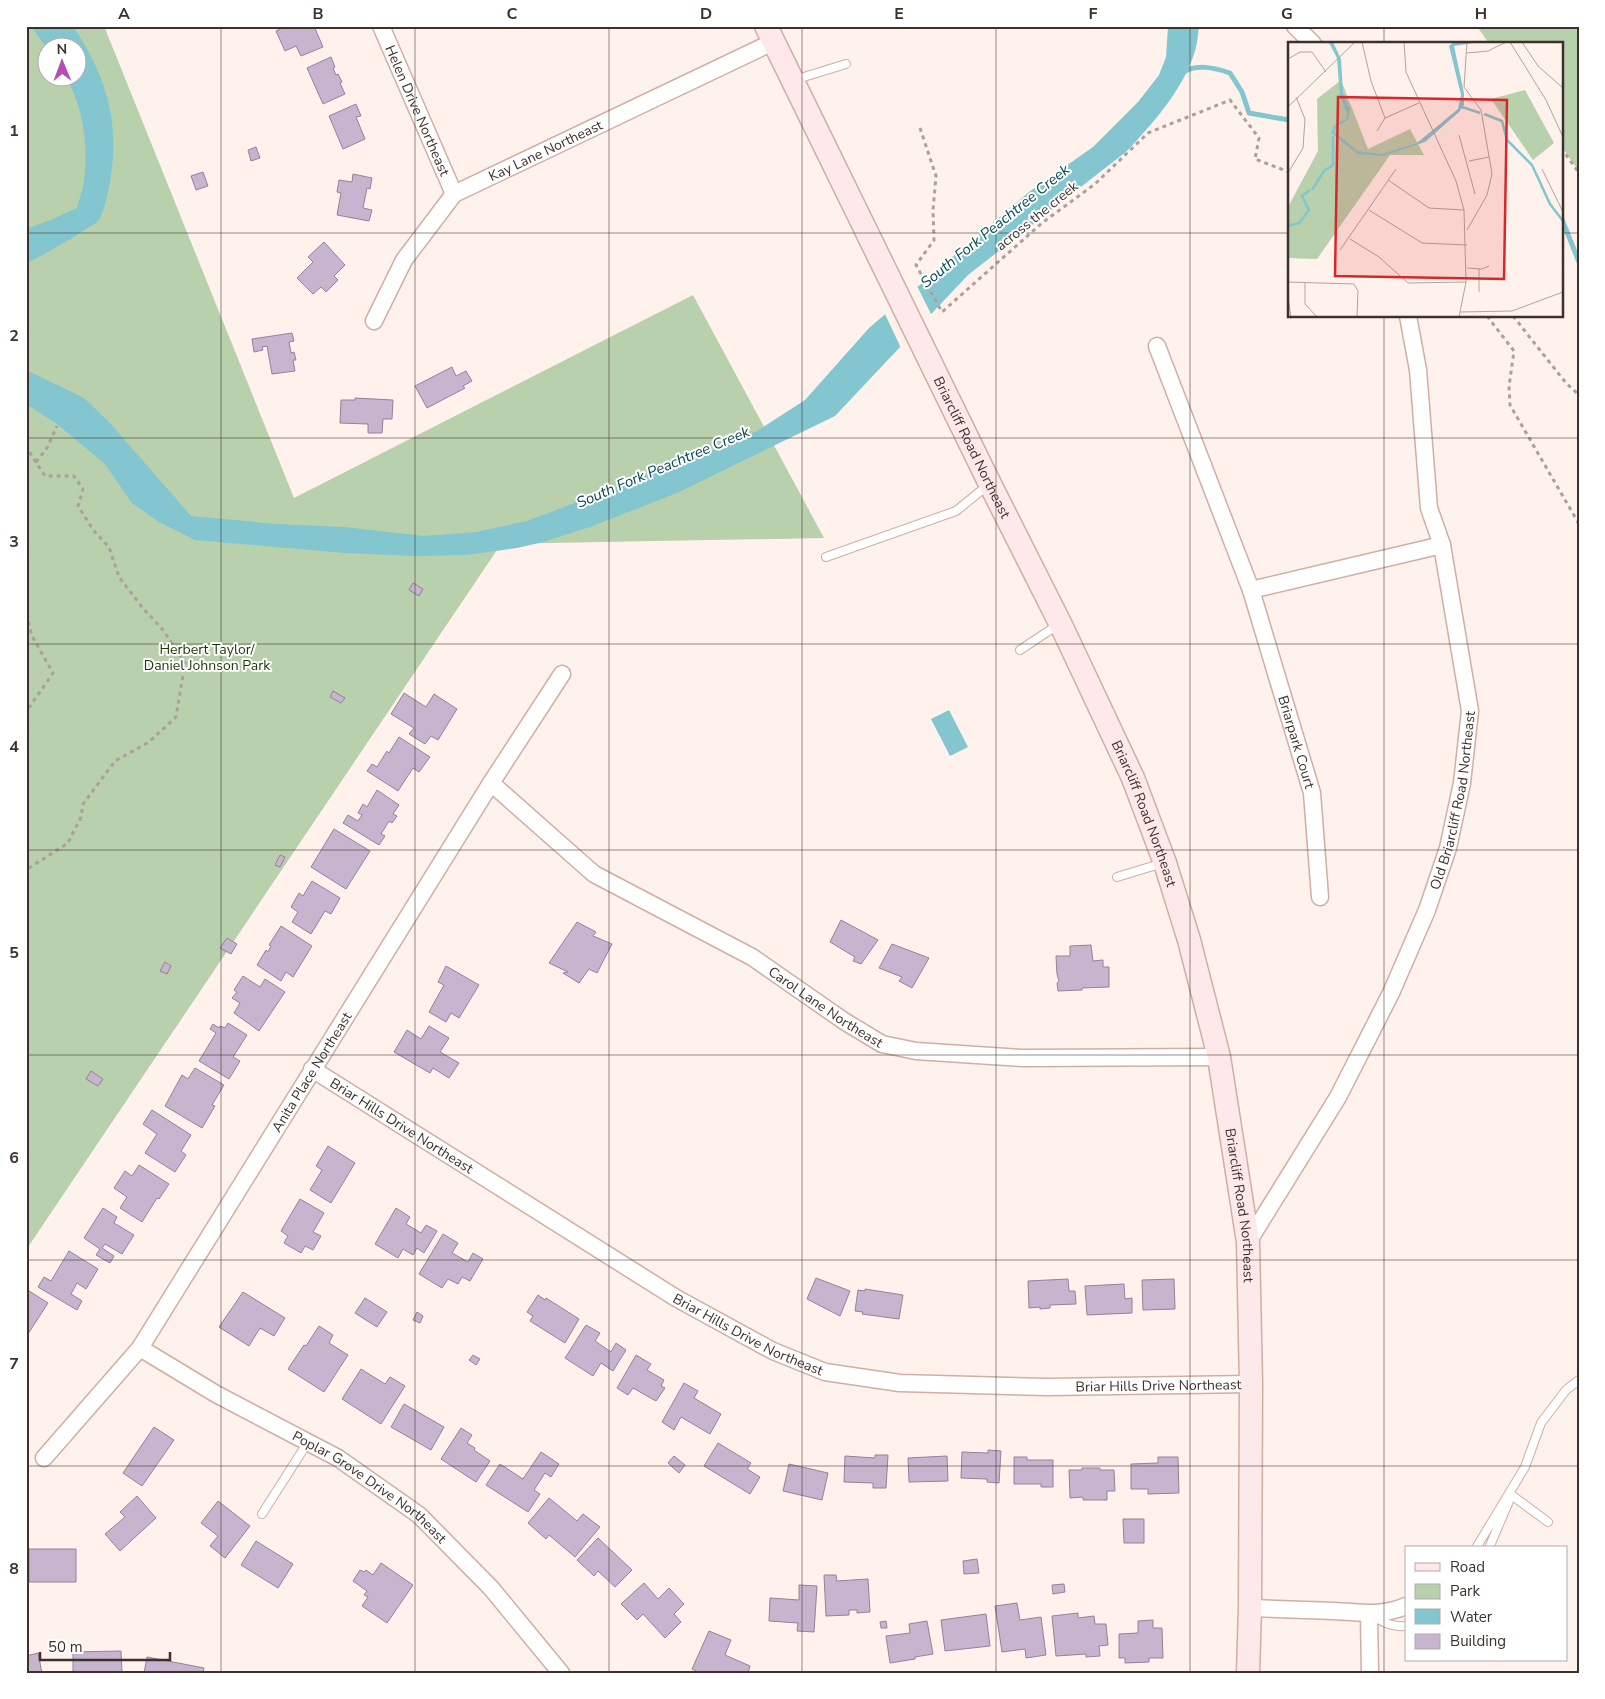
<svg xmlns="http://www.w3.org/2000/svg" width="1605" height="1699" viewBox="0 0 1605 1699" font-family="'Nunito Sans',sans-serif">
  <style>
    .green { fill: #b8d0ac; fill-rule: evenodd }
    .water { fill: #83c6cf }
    .pier { fill: #fff1ec }
    .lines { fill: none; stroke-linecap: round; stroke-linejoin: round }
    .stream { stroke: #83c6cf; stroke-width: 5 }
    .building { fill: #c7b4ce; stroke: #93829a }
    .lane-casing { stroke: #cfafa3; stroke-width: 10 }
    .street-casing { stroke: #cfafa3; stroke-width: 19 }
    .secondary-casing { stroke: #cfafa3; stroke-width: 25 }
    .path { stroke: #ad9f9a; stroke-width: 3; stroke-dasharray: 4 4; stroke-linecap: butt }
    .lane { stroke: #fff; stroke-width: 8 }
    .street { stroke: #fff; stroke-width: 16 }
    .secondary { stroke: #fde9e9; stroke-width: 22 }
    .grid { fill: none; stroke: #3d312c; stroke-width: 1; stroke-opacity: 0.55 }
    .labels { text-anchor: middle; dominant-baseline: central; stroke-width: 4; stroke-linejoin: round; paint-order: stroke }
    .street-label { font-size: 14px; fill: #3d312c; stroke: #fff }
    .park-label { font-size: 14px; fill: #1b3708; stroke: #fff }
    .water-label { font-size: 15px; font-style: italic; fill: #08474f; stroke: #fff }
    .inset-river { fill: none; stroke: #83c6cf; stroke-width: 2.5 }
    .inset-road { fill: none; stroke: #b1a49f; stroke-width: 1 }
    .view { fill: #d62828; fill-opacity: 0.15; stroke: #d62828; stroke-width: 2.5 }
    .inset-edge { fill: none; stroke: #3d312c; stroke-width: 2.5 }
    .neatline { fill: none; stroke: #3d312c; stroke-width: 2 }
    .grid-label { font-size: 16px; text-anchor: middle; font-weight: bold; fill: #3d312c }
  </style>
  <rect width="100%" height="100%" fill="#fff1ec"/>
  <path class="green" d="M26,26H104L294,498L693,295L824,538L501,544L26,1250ZM48,48H78V78H48Z
    M1477,26H1579V171L1561,146V44H1489Z"/>
  <path class="water" d="M31,26H73C108,79 121,125 109,188C107,196 103,215 98,221C95,224 89,227 86,229C67,242 46,253 26,264V229L53,219L77,208C79,199 83,190 84,181C88,147 84,107 66,78H78V48H48L47,49Z
    M1168,26H1199C1198,36 1197,47 1193,57C1180,93 1153,123 1127,151L968,275L835,416L677,493L590,527L543,542L517,548L466,555L414,556L345,553L195,540L159,522L132,503L104,463L57,424L26,404V370L84,398L109,422L191,516L276,524L344,527L424,536L476,532L527,521L707,453L757,431L805,400L869,328L1029,192L1093,147L1138,102L1159,75L1166,57Z
    M949,710L968,747L950,756L931,719Z"/>
  <path class="pier" d="M916,284L932,316L901,348L884,312Z"/>
  <g class="lines">
    <path class="stream" d="M1182,73C1196,63 1215,68 1230,73L1242,92L1249,113L1289,120
      M1561,217L1579,262"/>
  </g>
  <path class="building" d="M286,26H314L323,47L301,56L296,46L285,51L276,31Z
    M331,57L335,67L333,68L336,75L338,74L342,82L340,83L345,94L323,104L307,68Z
    M356,104L361,116L356,117L365,139L343,149L329,116Z
    M256,147L260,158L251,161L248,150Z
    M203,172L208,186L196,190L191,176Z
    M353,174L372,178L370,189L367,188L363,208L372,210L369,221L337,215L341,193L337,192L339,180L352,182Z
    M324,242L345,265L334,276L338,280L326,292L321,287L313,294L297,278L313,262L308,257Z
    M292,333L294,341L289,342L291,353L294,352L296,360H293L295,371L272,374L267,346L262,347L263,350L254,352L252,339Z
    M452,367L456,376L466,371L472,381L463,386L465,388L427,408L415,386Z
    M355,398L393,400L392,419H383L382,433H368V424L340,423L341,400H355Z
    M413,583L423,589L419,596L409,590Z
    M333,691L345,698L341,703L330,697Z
    M404,693L426,707L434,694L457,709L438,740L431,736L425,744L409,734L414,728L391,714Z
    M399,737L430,757L419,772L413,768L398,791L367,771L372,764L377,767L387,751L389,753Z
    M377,790L399,805L393,814L397,816L392,823L389,821L381,834L385,836L379,845L343,823L348,815L358,821L362,815L358,813L363,804L367,807Z
    M334,829L370,851L346,889L311,867Z
    M280,855L285,857L280,867L275,865Z
    M312,881L340,898L331,914L325,911L311,934L292,922L298,912L291,907L299,893L303,896Z
    M841,920L878,940L861,964L853,961L855,957L830,942Z
    M577,922L596,932L593,936L612,944L597,973L589,969L579,983L563,973L568,972L549,963Z
    M281,926L312,946L293,977L286,972L281,981L257,965L266,950L268,952L271,946L269,945Z
    M227,938L237,944L231,954L220,948Z
    M892,944L929,958L912,988L899,981L902,977L879,968Z
    M1091,945L1093,961L1103,960V967H1109V987L1082,988V990L1058,991L1057,983L1059,981L1057,974L1056,956H1070V946Z
    M165,962L171,966L167,974L160,971Z
    M446,966L479,985L459,1018L451,1013L446,1022L429,1012L444,985L438,982Z
    M243,976L260,987L265,979L285,992L259,1031L234,1013L240,1003L232,998L237,992L234,990Z
    M228,1023L247,1035L233,1057L240,1061L229,1079L199,1061L216,1033L210,1029L213,1024L219,1028L220,1026L225,1028Z
    M429,1026L449,1038L440,1052L459,1063L449,1078L433,1068L430,1073L394,1052L407,1030L421,1039Z
    M195,1068L224,1085L212,1105L215,1106L202,1128L165,1106L182,1075L188,1079Z
    M91,1071L103,1079L98,1086L86,1079Z
    M152,1110L191,1135L181,1151L186,1155L175,1172L145,1153L157,1134L143,1124Z
    M328,1146L355,1163L331,1203L310,1190L322,1170L316,1166Z
    M139,1165L169,1184L159,1199L157,1198L142,1222L120,1208L127,1197L114,1188L125,1171L132,1176Z
    M300,1199L324,1213L313,1232L321,1236L313,1250L305,1246L301,1253L284,1243L288,1236L281,1231Z
    M103,1208L117,1217L114,1223L134,1235L122,1254L105,1244L102,1248L114,1256L110,1263L96,1255L100,1249L84,1238Z
    M396,1208L410,1217L406,1224L421,1233L426,1225L437,1231L424,1253L417,1248L413,1255L403,1249L398,1258L375,1244Z
    M443,1234L458,1243L452,1253L468,1262L473,1253L483,1259L470,1281L462,1277L458,1284L448,1279L442,1288L419,1274Z
    M69,1251L98,1269L86,1289L77,1283L71,1294L82,1301L77,1310L38,1287L44,1277L51,1281Z
    M816,1278L850,1291L840,1316L807,1299Z
    M1068,1279L1069,1291H1075L1076,1304L1050,1305V1308L1040,1309V1307L1029,1308L1028,1281Z
    M1174,1279L1175,1309L1143,1310L1142,1280Z
    M1124,1284L1125,1299L1132,1298V1313L1087,1315L1085,1286Z
    M26,1289L48,1303L26,1337Z
    M865,1289L903,1295L899,1319L862,1314L863,1312L855,1311L858,1290L865,1291Z
    M243,1292L285,1318L274,1336L260,1328L249,1346L219,1327Z
    M538,1295L545,1300L546,1298L579,1319L565,1343L530,1321L533,1316L527,1312Z
    M365,1298L387,1312L377,1327L355,1313Z
    M417,1312L423,1316L420,1323L413,1320Z
    M586,1325L600,1333L595,1341L611,1352L616,1343L626,1350L613,1371L601,1363L593,1376L565,1358Z
    M319,1326L333,1335L329,1343L348,1355L324,1392L288,1369L304,1345L306,1346Z
    M473,1355L480,1359L476,1365L469,1360Z
    M636,1355L651,1364L647,1370L664,1380L661,1386L665,1388L656,1401L633,1388L628,1395L617,1388Z
    M361,1369L385,1384L390,1377L405,1386L381,1424L342,1399Z
    M684,1383L698,1391L694,1398L721,1414L710,1434L681,1417L674,1430L662,1422Z
    M404,1404L444,1427L431,1450L391,1427Z
    M154,1427L174,1440L142,1486L123,1473Z
    M461,1428L472,1435L467,1443L475,1448L474,1450L490,1461L476,1482L441,1459Z
    M718,1443L751,1463L747,1469L760,1477L750,1494L704,1466Z
    M988,1450L1001,1451L999,1483L987,1482V1479L961,1478L962,1452L988,1453Z
    M541,1452L559,1464L551,1477L545,1473L534,1490L540,1494L528,1512L486,1485L500,1464L523,1479Z
    M875,1455H888L886,1488H873V1483L844,1482L845,1456L875,1458Z
    M674,1456L685,1465L679,1473L668,1463Z
    M947,1456L948,1481L909,1482L908,1458Z
    M1014,1457H1027V1460H1053V1487H1041V1484H1014Z
    M1158,1457H1178L1179,1493L1148,1494V1489H1131V1464L1158,1463Z
    M789,1464L828,1473L822,1500L783,1491Z
    M1082,1468H1100V1470H1114L1115,1491H1107V1500H1083V1497L1070,1498L1069,1470H1082Z
    M137,1496L156,1518L120,1551L105,1534L125,1517L120,1512Z
    M549,1498L577,1521L583,1514L600,1527L575,1557L549,1535L546,1539L528,1523Z
    M218,1501L250,1526L225,1558L210,1546L218,1536L201,1523Z
    M1123,1519H1144V1543H1124Z
    M598,1538L632,1570L615,1587L598,1571L594,1576L577,1560Z
    M256,1541L293,1564L278,1588L241,1565Z
    M29,1549H76V1582H29Z
    M977,1559L979,1573L964,1574L963,1561Z
    M381,1563L413,1585L387,1623L362,1606L368,1597L364,1595L367,1591L353,1581L360,1570L364,1572L366,1570L373,1575Z
    M824,1575H836L837,1581L868,1579L870,1612L857,1613V1610H849V1615L826,1616Z
    M644,1583L658,1599L669,1588L684,1604L674,1614L681,1622L665,1638L643,1614L637,1620L621,1604Z
    M1064,1584L1065,1592L1053,1594L1052,1585Z
    M799,1585L817,1586L814,1632L797,1631L798,1623L769,1621L770,1598L799,1600Z
    M1017,1603L1020,1620L1041,1617L1046,1655L1026,1658L1025,1649L1002,1652L995,1606Z
    M1078,1613V1618L1094,1616L1095,1624H1106L1108,1645L1099,1646L1100,1656L1086,1657V1654L1056,1656L1052,1616Z
    M986,1614L990,1646L945,1651L941,1620Z
    M1153,1620V1628H1162L1163,1658H1149V1662L1125,1663V1658H1119V1634L1138,1633V1621Z
    M886,1621L887,1628H881L880,1622Z
    M927,1621L933,1654L915,1657V1659L890,1663L886,1636L910,1633L909,1624Z
    M709,1631L731,1640L725,1655L750,1666L748,1673H700L692,1669Z
    M121,1651L122,1673H73V1652Z
    M38,1653L42,1673H26V1656Z
    M147,1657L204,1668L203,1673H144Z"/>
  <g class="lines">
    <g class="lane-casing">
      <path id="lane" d="M794,80L846,64
        M826,557L956,511L988,485
        M1020,650L1059,624
        M1117,877L1163,863
        M1510,1494L1548,1522
        M262,1514L308,1442
        M1476,1548L1525,1467L1541,1423L1566,1390L1579,1380
        M1489,1548L1509,1501
        M1373,1616C1384,1623 1393,1627 1406,1626"/>
    </g>
    <g class="street-casing">
      <g id="street">
        <path id="s1" d="M381,26L454,194"/>
        <path d="M1295,26L1313,44"/>
        <path id="s2" d="M374,321L404,260L454,194L773,42"/>
        <path id="s3" d="M1157,346L1251,590L1312,793L1320,897"/>
        <path d="M1251,590L1442,545"/>
        <path id="s4" d="M491,783L594,874L752,957L844,1021L882,1044L916,1051L1022,1058L1219,1057"/>
        <path id="s5" d="M312,1069L676,1298L773,1351L825,1372L900,1383L1047,1387L1251,1384"/>
        <path id="s6" d="M1248,1242L1338,1097L1391,993L1427,910L1448,848L1462,783L1470,711L1442,545L1429,508L1418,370L1408,316"/>
        <path id="s7" d="M140,1348L216,1394L338,1458L419,1515L491,1588L561,1673"/>
        <path id="s8" d="M44,1458L140,1348L491,783L562,674"/>
        <path d="M1250,1608C1278,1609 1306,1610 1334,1611C1362,1612 1379,1617 1406,1606"/>
        <path d="M1369,1614L1370,1673"/>
      </g>
    </g>
    <g class="secondary-casing">
      <g id="secondary">
        <path id="s9" d="M766,26L990,484L1060,623L1133,778L1165,863L1189,940L1219,1057L1248,1242L1251,1384L1250,1608L1248,1673"/>
      </g>
    </g>
    <path class="path" d="M920,128L936,176L933,210L934,240L916,265L942,312L1042,223L1095,184L1148,133L1230,100L1259,138L1255,159L1289,172
      M1561,148L1579,173
      M1487,316L1514,351L1509,386L1510,405L1579,524
      M1513,316L1566,383L1579,395
      M26,455L28,450L45,476H74L83,489L78,506L94,531L109,547L119,577L142,607L163,630L185,663L176,717L149,742L115,761L83,804L81,817L68,843L26,870
      M36,462L47,448L57,426
      M26,614L32,636L53,673L26,712"/>
    <use href="#lane" class="lane"/>
    <use href="#street" class="street"/>
    <use href="#secondary" class="secondary"/>
  </g>
  <path class="grid" d="M221,26V1673M415,26V1673M609,26V1673M802,26V1673M996,26V1673M1190,26V1673M1384,26V44M26,233H1289M1561,233H1579M1384,316V1673M26,438H1579M26,644H1579M26,850H1579M26,1055H1579M26,1260H1579M26,1466H1579"/>
  <g class="labels">
    <g class="street-label">
      <text stroke="none"><textPath href="#s1" startOffset="92">Helen Drive Northeast</textPath></text>
      <text stroke="none"><textPath href="#s2" startOffset="252">Kay Lane Northeast</textPath></text>
      <text transform="translate(1037 216) rotate(-39)">across the creek</text>
      <text stroke="none"><textPath href="#s9" startOffset="469">Briarcliff Road Northeast</textPath></text>
      <text stroke="none"><textPath href="#s3" startOffset="420">Briarpark Court</textPath></text>
      <text stroke="none"><textPath href="#s6" startOffset="491">Old Briarcliff Road Northeast</textPath></text>
      <text stroke="none"><textPath href="#s9" startOffset="874">Briarcliff Road Northeast</textPath></text>
      <text stroke="none"><textPath href="#s4" startOffset="405">Carol Lane Northeast</textPath></text>
      <text stroke="none"><textPath href="#s8" startOffset="471">Anita Place Northeast</textPath></text>
      <text stroke="none"><textPath href="#s5" startOffset="106">Briar Hills Drive Northeast</textPath></text>
      <text stroke="none"><textPath href="#s9" startOffset="1279">Briarcliff Road Northeast</textPath></text>
      <text stroke="none"><textPath href="#s5" startOffset="511">Briar Hills Drive Northeast</textPath></text>
      <text stroke="none"><textPath href="#s5" startOffset="931">Briar Hills Drive Northeast</textPath></text>
      <text stroke="none"><textPath href="#s7" startOffset="269">Poplar Grove Drive Northeast</textPath></text>
    </g>
    <g class="park-label">
      <text x="207" y="649">Herbert Taylor/<tspan x="207" dy="16">Daniel Johnson Park</tspan></text>
    </g>
    <g class="water-label">
      <text transform="translate(995 226) rotate(-39)">South Fork Peachtree Creek</text>
      <text transform="translate(663 467) rotate(-23)">South Fork Peachtree Creek</text>
    </g>
  </g>
  <g transform="translate(1288 42)">
    <rect width="275" height="275" fill="#fff1ec"/>
    <path d="M53,38L80,107L122,87L136,113H102L29,217L0,216V165L30,109L29,57ZM237,48L266,101L245,118L203,57Z" fill="#b8d0ac"/>
    <path d="M45,0L53,17L55,51L62,67L60,78L49,84L47,90L69,109L94,112L129,101L170,67L173,53L161,4L166,0H192L166,4L176,51V63L171,70L137,100L95,114L70,112L43,91L46,83L58,77L59,71L52,55L49,16L41,1Z" fill="#83c6cf"/>
    <path class="inset-river" d="M174,65L192,71M196,72L214,79L219,98L244,123L262,162L275,179M24,148L36,129L45,123V94M0,184L11,181L21,168L14,154L22,148"/>
    <path class="inset-road" d="M74,0L83,39L97,76M116,0L118,30L168,139L176,168L178,240L171,275M222,0L258,58L275,95M234,0L250,24L275,46M179,11L200,9L218,0M0,17L12,10H24L38,30M0,65L67,0M89,89L97,76L131,61M171,93L187,152M181,119L201,115M254,127L275,170M0,131L15,106L17,77L8,55M100,138L141,166L176,168M81,168L134,201L179,203M179,188L199,153L204,132L193,68L176,45L179,0M62,197L91,215L120,241L178,240M52,208L108,127M179,226L194,227L201,224M0,240L66,242L70,249L69,275M17,241V262L29,275M191,250V227M0,255L3,275M172,270L224,269L275,250"/>
    <path class="view" d="M50,55L219,58L216,237L47,234Z"/>
    <rect width="275" height="275" class="inset-edge"/>
  </g>
  <rect width="1605" height="1699" fill="none" stroke="#ffffff" stroke-width="55"/>
  <rect x="1405" y="1546" width="162" height="115" fill="#ffffff" stroke="#b1adab"/>
  <rect x="1415" y="1563" width="25" height="8" fill="#fde9e9" stroke="#b1adab"/>
  <text x="1450" y="1572" font-size="15" fill="#3d312c">Road</text>
  <rect x="1415" y="1584" width="25" height="15" fill="#b8d0ac" stroke="#b1adab"/>
  <text x="1450" y="1596" font-size="15" fill="#3d312c">Park</text>
  <rect x="1415" y="1609" width="25" height="15" fill="#83c6cf" stroke="#b1adab"/>
  <text x="1450" y="1622" font-size="15" fill="#3d312c">Water</text>
  <rect x="1415" y="1634" width="25" height="15" fill="#c7b4ce" stroke="#b1adab"/>
  <text x="1450" y="1646" font-size="15" fill="#3d312c">Building</text>
  <g transform="translate(62 62) rotate(359)"><circle r="24" fill="#ffffff" stroke="#b1adab"/>
  <path d="M0-4L9 19L0 12L-9 19Z" fill="#b34eb3"/>
  <text y="-8" font-size="14" font-weight="bold" text-anchor="middle" fill="#3d312c">N</text>
  </g>
  <path d="M40 1652v8h130v-8" fill="none" stroke="#3d312c" stroke-width="2.5"/>
  <text x="48" y="1652" font-size="15" fill="#3d312c" stroke="#ffffff" stroke-width="4" paint-order="stroke">50 m</text>
  <rect x="28" y="28" width="1550" height="1644" class="neatline"/>
  <g class="grid-label">
    <text x="124" y="19">A</text>
    <text x="318" y="19">B</text>
    <text x="512" y="19">C</text>
    <text x="706" y="19">D</text>
    <text x="899" y="19">E</text>
    <text x="1093" y="19">F</text>
    <text x="1287" y="19">G</text>
    <text x="1481" y="19">H</text>
    <text x="14" y="136">1</text>
    <text x="14" y="341">2</text>
    <text x="14" y="547">3</text>
    <text x="14" y="752">4</text>
    <text x="14" y="958">5</text>
    <text x="14" y="1163">6</text>
    <text x="14" y="1369">7</text>
    <text x="14" y="1574">8</text>
  </g>
</svg>
